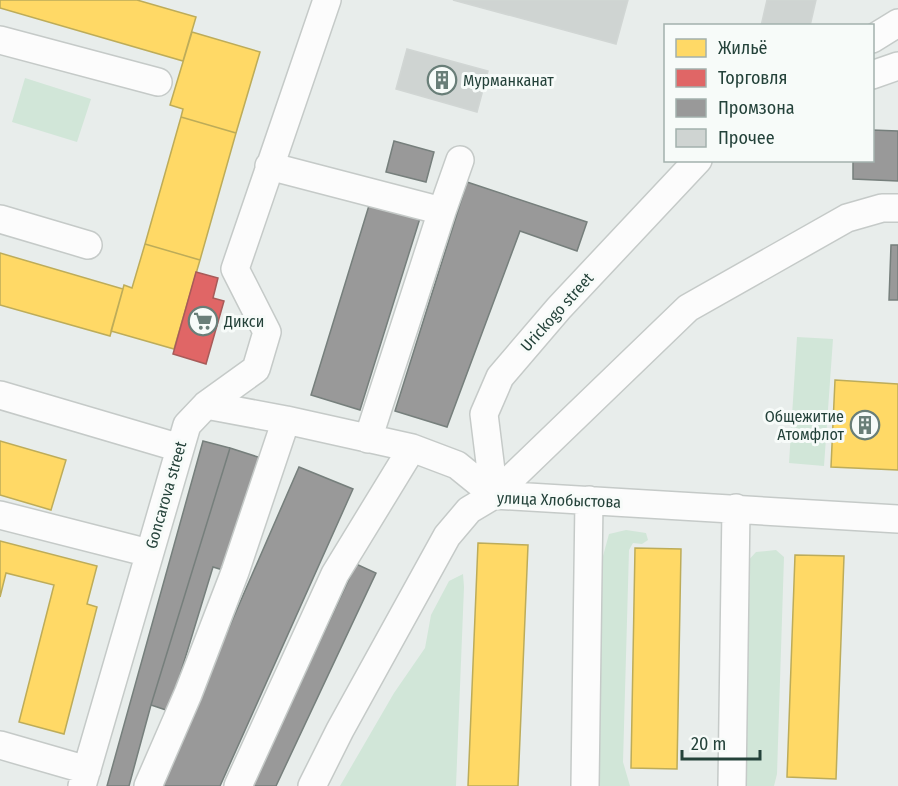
<svg xmlns="http://www.w3.org/2000/svg" width="898" height="786" viewBox="0 0 898 786" font-family="'Fira Sans Condensed',sans-serif">
  <style>
    .green { fill: #d1e6d8 }
    .homes { fill: #ffd966; stroke: #bdac59; stroke-width: 1.5 }
    .shops { fill: #e06666; stroke: #a85b59; stroke-width: 1.5 }
    .industry { fill: #999; stroke: #767f7c; stroke-width: 1.5 }
    .building { fill: #cfd4d2; stroke: #d1d6d4; stroke-width: 1.5 }
    .lines { fill: none; stroke-linecap: round; stroke-linejoin: round }
    .minor-casing { stroke: #c5cac8; stroke-width: 30 }
    .minor { stroke: #fcfcfc; stroke-width: 27 }
    .labels { text-anchor: middle; dominant-baseline: central; stroke-width: 6; stroke-linejoin: round; paint-order: stroke }
    .poi-label { font-size: 16px; fill: #24423a; stroke: #f7fbf9; text-anchor: start }
    .street-label { font-size: 16px; fill: #24423a; stroke: #f7fbf9 }
  </style>
  <rect width="100%" height="100%" fill="#e8edeb"/>
  <path class="green" d="M25,78L91,99L77,142L12,122Z
    M797,337L833,339L824,466L789,463Z
    M626,530L646,533L648,540L642,544L633,543L629,550L623,762L630,786H592L597,620L603,556L609,534Z
    M776,550L784,557L777,774L774,786H744L746,563L756,552Z
    M463,574L464,587L456,786H340L394,693L425,648L431,615L449,581Z"/>
  <path class="homes" d="M0,0H137L196,17L183,61L0,8Z
    M192,32L260,52L236,133L181,117L183,109L170,105Z
    M181,117L236,133L200,260L145,244Z
    M145,244L200,260L174,349L111,331L124,285L132,288Z
    M0,253L123,289L110,336L0,305Z
    M835,380L898,384V470L831,467Z
    M0,441L66,460L51,510L0,495Z
    M0,541L97,566L87,604L97,607L64,734L19,722L54,585L6,573L0,597Z
    M478,543L528,545L518,786H468Z
    M635,548L681,549L677,769L631,768Z
    M795,555L844,556L836,779L787,777Z"/>
  <path class="shops" d="M196,272L218,278L213,298L224,301L206,364L173,354Z"/>
  <path class="industry" d="M872,130L898,131V181L853,179V160H872Z
    M394,141L434,152L426,182L386,172Z
    M467,182L587,222L577,251L520,231L447,427L395,411Z
    M371,199L421,215L360,410L311,395Z
    M891,245H898V300H889Z
    M203,441L230,448L151,705L129,786H107Z
    M230,448L261,458L223,570L213,567L169,711L151,705Z
    M299,467L353,489L220,786H160Z
    M356,564L376,573L276,786H252Z"/>
  <path class="building" d="M453,0H628L616,44Z
    M767,0H816L810,26H761Z
    M407,49L488,71L477,112L396,89Z"/>
  <g class="lines">
    <g class="minor-casing">
      <path id="minor" d="M872,39L898,23
        M0,40L158,82
        M872,75L898,66
        M269,166L442,211L368,439
        M442,211L460,160
        M0,219L88,245
        M0,395L180,448
        M206,405L286,420L412,448L457,465L494,495
        M494,495L688,308L847,218L882,208H898
        M494,495L484,414L500,377L559,308L698,160
        M0,515L149,553
        M0,745L87,770
        M82,786L187,425L206,405L256,369L267,332L235,269L327,0
        M148,786L188,694L235,572L286,420
        M238,786L335,574L412,448
        M312,786L340,730L447,536L469,510L494,495L898,519
        M585,786L589,500
        M732,786L736,508"/>
    </g>
    <use href="#minor" class="minor"/>
  </g>
  <defs>
    <g id="building-ring" transform="scale(1.5)"><circle r="9.5" fill="#f7fbf9" stroke="#697e78" stroke-width="1.5"/><path d="M-4-6H4V6H1V3H-1V6H-4ZM-2.5-4.3h1.7v1.8h-1.7ZM.8-4.3h1.7v1.8H.8ZM-2.5-1h1.7V.8h-1.7ZM.8-1h1.7V.8H.8Z" fill="#697e78"/></g>
    <g id="supermarket-ring" transform="scale(1.5)"><circle r="9.5" fill="#f7fbf9" stroke="#697e78" stroke-width="1.5"/><path d="M-6-5.5h2.5l.6 2H6L4.5 2H-2.5L-4.4-4H-6ZM-1.5 3.2a1.3 1.3 0 1 0 .1 0ZM3 3.2a1.3 1.3 0 1 0 .1 0Z" fill="#697e78"/></g>
  </defs>
  <g fill-rule="evenodd">
    <use href="#building-ring" x="442" y="80"/>
    <use href="#supermarket-ring" x="203" y="321"/>
    <use href="#building-ring" x="865" y="425"/>
  </g>
  <g class="labels">
    <g class="poi-label">
      <text x="463" y="80">Мурманканат</text>
      <text x="224" y="321">Дикси</text>
      <text x="844" y="416" text-anchor="end">Общежитие<tspan x="844" dy="18">Атомфлот</tspan></text>
    </g>
    <g class="street-label">
      <text transform="translate(557 312) rotate(-48)">Urickogo street</text>
      <text transform="translate(166 495) rotate(-74)">Goncarova street</text>
      <text transform="translate(559 500) rotate(2)">улица Хлобыстова</text>
    </g>
  </g>
  <rect x="664" y="24" width="210" height="138" fill="#f7fbf9" stroke="#a3b1ad" stroke-width="1.5"/>
  <rect x="676" y="39" width="30" height="18" fill="#ffd966" stroke="#a3b1ad" stroke-width="1.5"/>
  <text x="718" y="54" font-size="18" fill="#24423a">Жильё</text>
  <rect x="676" y="69" width="30" height="18" fill="#e06666" stroke="#a3b1ad" stroke-width="1.5"/>
  <text x="718" y="84" font-size="18" fill="#24423a">Торговля</text>
  <rect x="676" y="99" width="30" height="18" fill="#999999" stroke="#a3b1ad" stroke-width="1.5"/>
  <text x="718" y="114" font-size="18" fill="#24423a">Промзона</text>
  <rect x="676" y="129" width="30" height="18" fill="#cfd4d2" stroke="#a3b1ad" stroke-width="1.5"/>
  <text x="718" y="144" font-size="18" fill="#24423a">Прочее</text>
  <path d="M682 750v9h78v-9" fill="none" stroke="#24423a" stroke-width="3"/>
  <text x="691" y="750" font-size="18" fill="#24423a" stroke="#f7fbf9" stroke-width="4.5" paint-order="stroke">20 m</text>
</svg>
